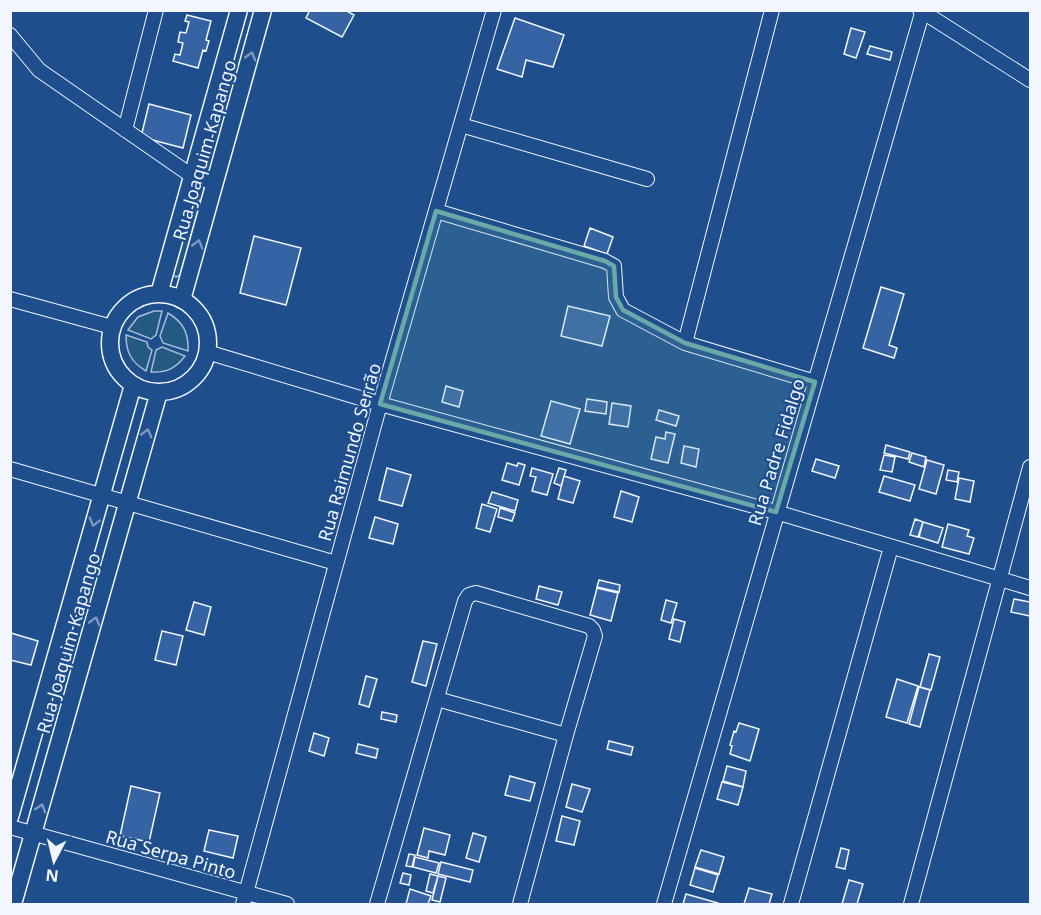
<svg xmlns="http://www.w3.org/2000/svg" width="1041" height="915" viewBox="0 0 1041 915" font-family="'Noto Sans',sans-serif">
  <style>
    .green { fill: #245a82; stroke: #a8bbd7; stroke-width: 1.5 }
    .building { fill: #3563a3; stroke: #f2f6ff; stroke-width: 1.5 }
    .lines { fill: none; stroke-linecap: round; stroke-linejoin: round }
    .minor-casing { stroke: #f2f6ff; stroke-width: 16 }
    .major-casing { stroke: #f2f6ff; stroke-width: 19 }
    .minor { stroke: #1f4e8c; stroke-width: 14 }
    .major { stroke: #1f4e8c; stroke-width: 16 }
    .oneway { stroke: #7e9ac0 }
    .marked { fill: #6aa9a8; fill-opacity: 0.2; stroke: #6aa9a8; stroke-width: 4.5; stroke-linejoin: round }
    .labels { text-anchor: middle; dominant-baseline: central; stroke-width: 4.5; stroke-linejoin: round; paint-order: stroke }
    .street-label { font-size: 18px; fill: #f2f6ff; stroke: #1f4e8c }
  </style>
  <rect width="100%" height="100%" fill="#1f4e8c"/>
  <path class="green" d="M195,199L199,200L200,203L180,275L176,277L172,274Z
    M154,311H162L156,335L151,339L128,330L138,317Z
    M168,313C183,322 189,333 188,351L163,343L160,336Z
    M126,335L147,342L148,347L152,350L146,371C131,362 126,352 126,335Z
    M162,347L185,356C176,368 167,373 151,372L156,350Z"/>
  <path class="building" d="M310,10H345L354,15L342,37L306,18Z
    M187,15L211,21L206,40L209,41L206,51L203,50L198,68L173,61L175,54L180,55L183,43L178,42L180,32L186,33L189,22L185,21Z
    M515,18L564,35L553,67L526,60L522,77L497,69Z
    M851,28L865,32L856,58L844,54Z
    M870,46L892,52L890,60L867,54Z
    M149,104L191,115L183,148L141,137Z
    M590,228L613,237L607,254L584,246Z
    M254,236L301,248L286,305L240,293Z
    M881,287L904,294L889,345L897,348L894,358L863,348Z
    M568,306L610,316L602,346L561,336Z
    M446,386L463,391L459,407L442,402Z
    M587,399L607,402L606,414L585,411Z
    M551,401L580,409L570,444L541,436Z
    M612,403L631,406L628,427L609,424Z
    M659,410L679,416L676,426L656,420Z
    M666,432L675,434L668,463L651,459L656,437L665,439Z
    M886,445L910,452L908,459L884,453Z
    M684,446L699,449L696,467L681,463Z
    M912,453L926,457L924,467L909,462Z
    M884,455L895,457L892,472L880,470Z
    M816,459L839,466L835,478L812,471Z
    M927,460L944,465L936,494L919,489Z
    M507,463L517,466L518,463L525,465L519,485L502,480Z
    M387,468L411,475L402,506L379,500Z
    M532,468L553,474L547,495L532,491L536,477L530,476Z
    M559,468L566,470L561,486L554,483Z
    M948,470L959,472L957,482L946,480Z
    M564,476L580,481L573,503L558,499Z
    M884,476L915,485L910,501L879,492Z
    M959,478L974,481L970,502L955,499Z
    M621,491L639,497L632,522L614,517Z
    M492,492L518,500L515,511L488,503Z
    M482,504L497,509L490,532L476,528Z
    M500,508L515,513L512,521L498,517Z
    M375,517L398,524L393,544L369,538Z
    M915,519L923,522L918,537L910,535Z
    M923,522L943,528L938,543L919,537Z
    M948,524L969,530L967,536L974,538L969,554L942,547Z
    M599,580L620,585L619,592L597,587Z
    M539,586L562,592L558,605L536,599Z
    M597,588L618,593L611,621L590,615Z
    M1014,599L1030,602V616L1011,612Z
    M666,600L677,603L671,623L661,620Z
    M194,602L211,607L204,635L186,630Z
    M674,619L685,622L680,642L669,639Z
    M162,631L183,636L176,665L155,660Z
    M11,633L38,641L31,665L10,660Z
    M423,641L437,644L426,686L412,682Z
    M929,654L940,657L931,690L920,687Z
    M366,676L377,679L369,707L359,704Z
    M897,679L918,686L907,723L886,717Z
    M919,687L930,690L920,727L909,724Z
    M382,712L397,715L396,722L381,719Z
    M739,723L759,729L750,761L730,754L732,746L730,745L734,731L736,732Z
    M314,733L329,738L324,756L309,751Z
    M609,741L633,747L631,755L607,749Z
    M358,744L378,749L376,758L356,753Z
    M727,766L746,771L743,787L723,781Z
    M510,776L535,783L530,801L505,795Z
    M722,782L743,787L738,805L717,799Z
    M572,784L590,789L582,812L566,807Z
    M131,786L160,793L149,842L120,836Z
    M562,816L580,821L574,845L556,841Z
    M424,828L450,835L445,855L429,851L428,858L417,855Z
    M209,830L238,836L233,858L204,851Z
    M473,833L486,837L479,862L466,858Z
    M841,848L849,850L845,869L836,867Z
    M701,850L724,857L719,874L695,867Z
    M409,854L415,855L412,867L406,866Z
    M415,857L439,863L436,873L413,867Z
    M441,862L473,870L470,882L438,874Z
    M695,868L718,875L713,892L690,885Z
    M403,873L411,875L409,885L400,883Z
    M430,874L438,876L433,893L426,891Z
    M438,876L446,878L440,902L432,900Z
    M849,880L863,884L857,904H842Z
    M749,888L772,894L769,904H744Z
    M410,889L431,896L428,904H406Z
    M686,894L718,903V904H683Z"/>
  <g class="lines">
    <g class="minor-casing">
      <path id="minor" d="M920,10L1030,80
        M10,35L39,70L192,176L215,183
        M461,125L647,179
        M125,130L156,10
        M436,211L605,261L614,266L616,297L623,310L685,343L815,382
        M10,299L112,327
        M685,343L772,10
        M207,352L380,404L776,512L1030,588
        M10,469L336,563
        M437,699L566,735
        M10,827L287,904
        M243,904L380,404L494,10
        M377,904L465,601L469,595L476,593L589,626L593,630L595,636L566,735L520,904
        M664,904L923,10
        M791,904L891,547
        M911,904L1030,467"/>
    </g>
    <g class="major-casing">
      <path id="major" d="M159,294L239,10
        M110 343a49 49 0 1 1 98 0a49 49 0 1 1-98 0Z
        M182,300L263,10
        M10,817L133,385
        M13,904L159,392"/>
    </g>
    <use href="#minor" class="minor"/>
    <use href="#major" class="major"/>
  </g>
  <defs><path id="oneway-chevron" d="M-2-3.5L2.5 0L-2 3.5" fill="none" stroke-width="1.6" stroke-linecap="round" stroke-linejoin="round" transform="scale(1.5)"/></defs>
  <g class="oneway">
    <use href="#oneway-chevron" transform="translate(251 56) rotate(-74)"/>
    <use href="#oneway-chevron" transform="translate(198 244) rotate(-74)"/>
    <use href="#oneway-chevron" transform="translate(147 433) rotate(-75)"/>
    <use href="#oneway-chevron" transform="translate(94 522) rotate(106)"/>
    <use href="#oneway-chevron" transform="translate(95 621) rotate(-74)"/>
    <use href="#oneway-chevron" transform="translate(41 808) rotate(-73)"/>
  </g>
  <path class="marked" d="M436,211L605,261L614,266L616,297L623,310L685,343L815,382L776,512L380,404Z"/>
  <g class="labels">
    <g class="street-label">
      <text transform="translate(204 150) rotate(-74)">Rua Joaquim Kapango</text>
      <text transform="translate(349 452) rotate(-74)">Rua Raimundo Serrão</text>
      <text transform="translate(776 452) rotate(-73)">Rua Padre Fidalgo</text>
      <text transform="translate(68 643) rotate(-74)">Rua Joaquim Kapango</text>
      <text transform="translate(171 854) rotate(16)">Rua Serpa Pinto</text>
    </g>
  </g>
  <rect width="1041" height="915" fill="none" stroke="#f2f6ff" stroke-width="24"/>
  <g transform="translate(54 861) rotate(187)" stroke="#1f4e8c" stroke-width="4.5" paint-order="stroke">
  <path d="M0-4.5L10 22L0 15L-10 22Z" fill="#f2f6ff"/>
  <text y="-9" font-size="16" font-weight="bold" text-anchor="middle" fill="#f2f6ff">N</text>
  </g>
</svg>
